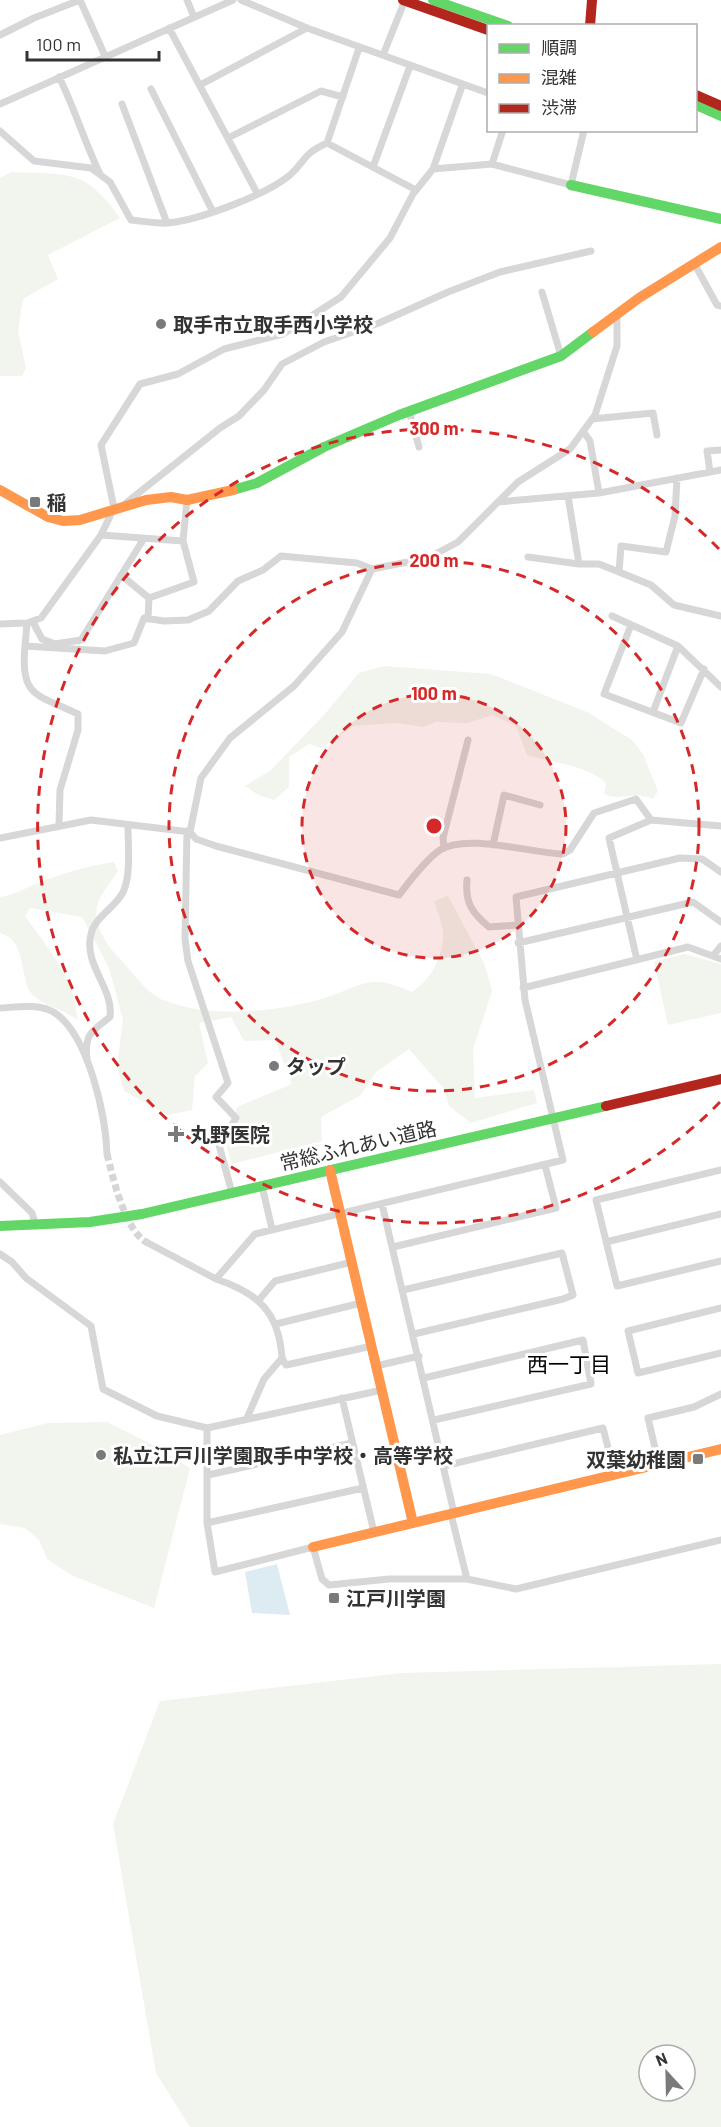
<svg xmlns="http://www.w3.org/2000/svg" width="721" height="2127" viewBox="0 0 721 2127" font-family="Barlow,'Noto Sans JP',sans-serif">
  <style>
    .green { fill: #f1f5ed; fill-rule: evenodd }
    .water { fill: #ddebf3 }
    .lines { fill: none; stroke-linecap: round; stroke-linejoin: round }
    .street-tunnel { stroke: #d6d6d6; stroke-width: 7; stroke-dasharray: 7 3.5; stroke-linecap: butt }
    .street { stroke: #d7d7d7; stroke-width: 7 }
    .fast { stroke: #63d668; stroke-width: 10 }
    .slow { stroke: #ff974d; stroke-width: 10 }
    .jam { stroke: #b3261e; stroke-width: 10 }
    .ring { fill: none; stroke: #d62828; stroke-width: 3; stroke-dasharray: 10 8 }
    .poi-dot { fill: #7a7a7a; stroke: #fff; stroke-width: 2 }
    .labels { text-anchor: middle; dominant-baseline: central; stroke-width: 6; stroke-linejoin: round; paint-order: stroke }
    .poi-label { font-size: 20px; font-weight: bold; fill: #333; stroke: #fff; text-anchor: start }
    .street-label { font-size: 20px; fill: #333; stroke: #fff }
    .neighbourhood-label { font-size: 21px; fill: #000; stroke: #fff }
    .centre { fill: #d62828; stroke: #fff; stroke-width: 3 }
    .ring-label { font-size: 18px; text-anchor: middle; font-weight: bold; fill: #d62828; stroke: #fff; stroke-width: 6; stroke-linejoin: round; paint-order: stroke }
  </style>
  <rect width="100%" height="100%" fill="#fff"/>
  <path class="green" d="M11,172C67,175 84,167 120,218L48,255L58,279L23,299L18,331L26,368L22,376H0V178Z
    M384,666L491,674L587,712L632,740L643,754L658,791L653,799C634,790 621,802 604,794L606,783C590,766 549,762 527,755L516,726L492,715L468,723L436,722L423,727L396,723L354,726L321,748L309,744L289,757V787L274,800L258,795L245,786L271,770L324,715L359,673Z
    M114,862L118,871C112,881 99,895 97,907C93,925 108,947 120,959C132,971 147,994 163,1000C209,1019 279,1012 325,998C365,985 369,973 412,992C429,981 441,961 443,939C445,928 437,912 434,901L448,896L485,965L492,991L473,1049L475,1098L534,1090L537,1103L471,1123L449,1106L444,1089L409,1049L375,1073L361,1095L321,1117L322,1141L232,1164L227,1148L237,1107L292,1084L275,1040L244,1041L231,1017L199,1023L208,1063L195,1076L192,1110L168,1115L124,1091L117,1066L123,1020L109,968L82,917L30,908L25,916C46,946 77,981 77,1020C64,1008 37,1005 29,990C20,971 25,939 0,933V897C13,895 20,891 31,886C56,875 87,866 114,862Z
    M684,954L721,964V1013L668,1025L654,962Z
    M107,1422L155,1446L190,1468L154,1608L71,1575L47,1559L39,1540L25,1528L0,1524V1435L48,1423Z
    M721,1664V2127H190L156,2073L113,1824L160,1701L402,1673ZM649,2055H685V2091H649Z"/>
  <path class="water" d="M277,1564L290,1615L252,1613L245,1572Z"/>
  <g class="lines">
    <path class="street-tunnel" d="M107,1154C113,1178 125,1232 148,1243"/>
    <path class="street" d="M187,0L194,17
      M241,0L307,28L488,93
      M169,28L257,193
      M0,35L34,18L80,0L105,56
      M383,55L405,0
      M59,77C75,109 84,141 100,174
      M200,85L307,28
      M151,89L213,212
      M0,104L233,0
      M122,104L167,223
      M0,131L34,161L91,168L110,182L131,220C143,221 157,224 168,223C199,220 266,195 290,175C307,160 301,155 327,143L416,190
      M228,138L321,91L343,97
      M327,143L359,48
      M492,164L503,130
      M373,167L410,66
      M433,169L462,86
      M694,263L717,305L721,306
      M542,292L561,356
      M409,411L419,447
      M592,419L653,413L657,435
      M583,431L590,441L599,493L721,470
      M710,472L707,451L721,450
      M677,478L675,516L666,552L621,546L619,572L651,585L674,605L721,616
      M568,496L579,564
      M498,502L599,493
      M126,503L220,428L239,416L264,390L282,364L324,342L379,323L448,292L500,272L591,251
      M101,535L183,541L187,500
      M528,557L579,564H599L619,572
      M121,575L149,598L194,582L183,541
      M612,616L678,646L721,687
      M148,619L149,598
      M33,622L42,639L55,644L81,640L143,540
      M27,623L25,646L105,651L134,643L144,618L164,621L188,620L209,611L238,581L263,570L281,556L357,563L372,569
      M0,624L27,623L41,618L101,535L114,508L101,445L140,384L178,374L224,349L283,334L341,297L390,238L413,194L433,169L492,164L571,185L584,130
      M631,625L604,694L681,723L704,669
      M25,646C20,697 36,694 78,714V730L60,790L59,824
      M653,712L678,646
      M187,831L185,939L188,961L228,1083L216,1097L236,1118L219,1145L232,1193
      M190,832L196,839L216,846L399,895C409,882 426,859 440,850C468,833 529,853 563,854L570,850L594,813L636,799L651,820
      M0,838L91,820L190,832L201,778L230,738L294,686L342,632L372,569L428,558L458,542L518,482L570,449L595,415L617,346V315
      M493,845L504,795L540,805
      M444,848L443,838L468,740
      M467,880C465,903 472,913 489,927L517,925
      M518,943L693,902L721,922
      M713,956L721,946
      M637,960L609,838L651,820L721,826
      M523,988L688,947L721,959
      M0,1008C17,1007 40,1003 55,1013C89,1036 106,1117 107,1154
      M87,1059C84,1034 92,1031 110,1017C114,988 83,965 91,934C95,916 118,906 124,890C131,872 128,846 128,826
      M721,1170L596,1200L617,1286L721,1261
      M0,1182L32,1213L36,1226
      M262,1186L272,1229
      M382,1204L454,1513
      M606,1242L721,1214
      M148,1243L216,1279
      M393,1247L556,1208L545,1165
      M0,1254L12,1262L26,1278L91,1326L103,1389L157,1416L207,1428L382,1390
      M403,1290L562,1253L573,1295L563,1299L414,1334
      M258,1301L275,1281L352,1262
      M721,1308L628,1331L638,1373L721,1353
      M276,1324L361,1303
      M282,1358L286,1365L372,1346
      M376,1366L419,1356
      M424,1378L583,1340L591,1384L434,1420
      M342,1398L374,1532
      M247,1418L264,1379L282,1358C279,1312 258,1293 216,1279L255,1234L563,1160L525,1000L516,897L680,858L702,859L721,872
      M207,1428V1523L215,1572L313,1547L322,1579L329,1585L389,1579H467L516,1589L721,1540
      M659,1465L648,1418L694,1407L721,1394
      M444,1466L603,1428L615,1475
      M208,1475L352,1443
      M451,1514L467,1579
      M207,1523L363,1488"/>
    <path class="fast" d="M433,0L508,26
      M696,105L721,116
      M571,185L721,219
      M233,490L257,483L324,447L399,415L561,356L593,332
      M0,1226L90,1222L142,1214L606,1106"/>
    <path class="slow" d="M593,332L639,298L721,247
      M0,490L48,517L63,521L80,520L146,500L171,497L187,500L233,490
      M330,1170L413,1523
      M313,1547L721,1449"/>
    <path class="jam" d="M403,0L488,30
      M590,26L592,0
      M696,95L721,106
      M606,1106L721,1079"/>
  </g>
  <circle cx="434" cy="826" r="132" fill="#d62828" fill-opacity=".12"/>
  <g class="ring">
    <circle cx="434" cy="826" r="132"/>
    <circle cx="434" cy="826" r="265"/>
    <path d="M720 1102A397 397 0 1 1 720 550"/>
  </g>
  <g class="poi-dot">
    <circle cx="161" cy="324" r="6"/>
    <rect x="29" y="496" width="12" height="12" rx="3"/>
    <circle cx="274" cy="1066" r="6"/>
    <path d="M173 1125h6v6h6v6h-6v6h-6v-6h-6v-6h6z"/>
    <circle cx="101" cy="1455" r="6"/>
    <rect x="692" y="1453" width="12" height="12" rx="3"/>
    <rect x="328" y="1592" width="12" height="12" rx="3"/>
  </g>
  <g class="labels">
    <g class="poi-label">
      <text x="173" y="324">取手市立取手西小学校</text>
      <text x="47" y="502">稲</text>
      <text x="286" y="1066">タップ</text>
      <text x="190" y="1134">丸野医院</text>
      <text x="113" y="1455">私立江戸川学園取手中学校・高等学校</text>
      <text x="686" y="1459" text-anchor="end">双葉幼稚園</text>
      <text x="346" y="1598">江戸川学園</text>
    </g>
    <g class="street-label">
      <text transform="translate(358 1145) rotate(-13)">常総ふれあい道路</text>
    </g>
    <g class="neighbourhood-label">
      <text x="569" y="1363">西一丁目</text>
    </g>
  </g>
  <circle cx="434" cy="826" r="9" class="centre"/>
  <g class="ring-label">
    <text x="434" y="435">300 m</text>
    <text x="434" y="567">200 m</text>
    <text x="434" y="700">100 m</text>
  </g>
  <rect x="487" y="24" width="210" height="108" fill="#ffffff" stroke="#adadad" stroke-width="1.5"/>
  <rect x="499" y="44" width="30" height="9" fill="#63d668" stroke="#adadad" stroke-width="1.5"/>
  <text x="541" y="54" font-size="18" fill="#333333">順調</text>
  <rect x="499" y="74" width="30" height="9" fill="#ff974d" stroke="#adadad" stroke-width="1.5"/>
  <text x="541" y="84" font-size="18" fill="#333333">混雑</text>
  <rect x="499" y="104" width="30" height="9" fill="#b3261e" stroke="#adadad" stroke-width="1.5"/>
  <text x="541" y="114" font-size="18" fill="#333333">渋滞</text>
  <g transform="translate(667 2073) rotate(338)"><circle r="28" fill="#ffffff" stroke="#adadad" stroke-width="1.5"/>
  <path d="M0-4.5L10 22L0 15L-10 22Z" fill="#7a7a7a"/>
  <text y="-9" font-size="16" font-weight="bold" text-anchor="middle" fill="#333333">N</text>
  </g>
  <path d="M27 51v9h132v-9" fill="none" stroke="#333333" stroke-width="3"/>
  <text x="36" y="51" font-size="18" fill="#333333" stroke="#ffffff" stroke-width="4.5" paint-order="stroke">100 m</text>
</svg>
